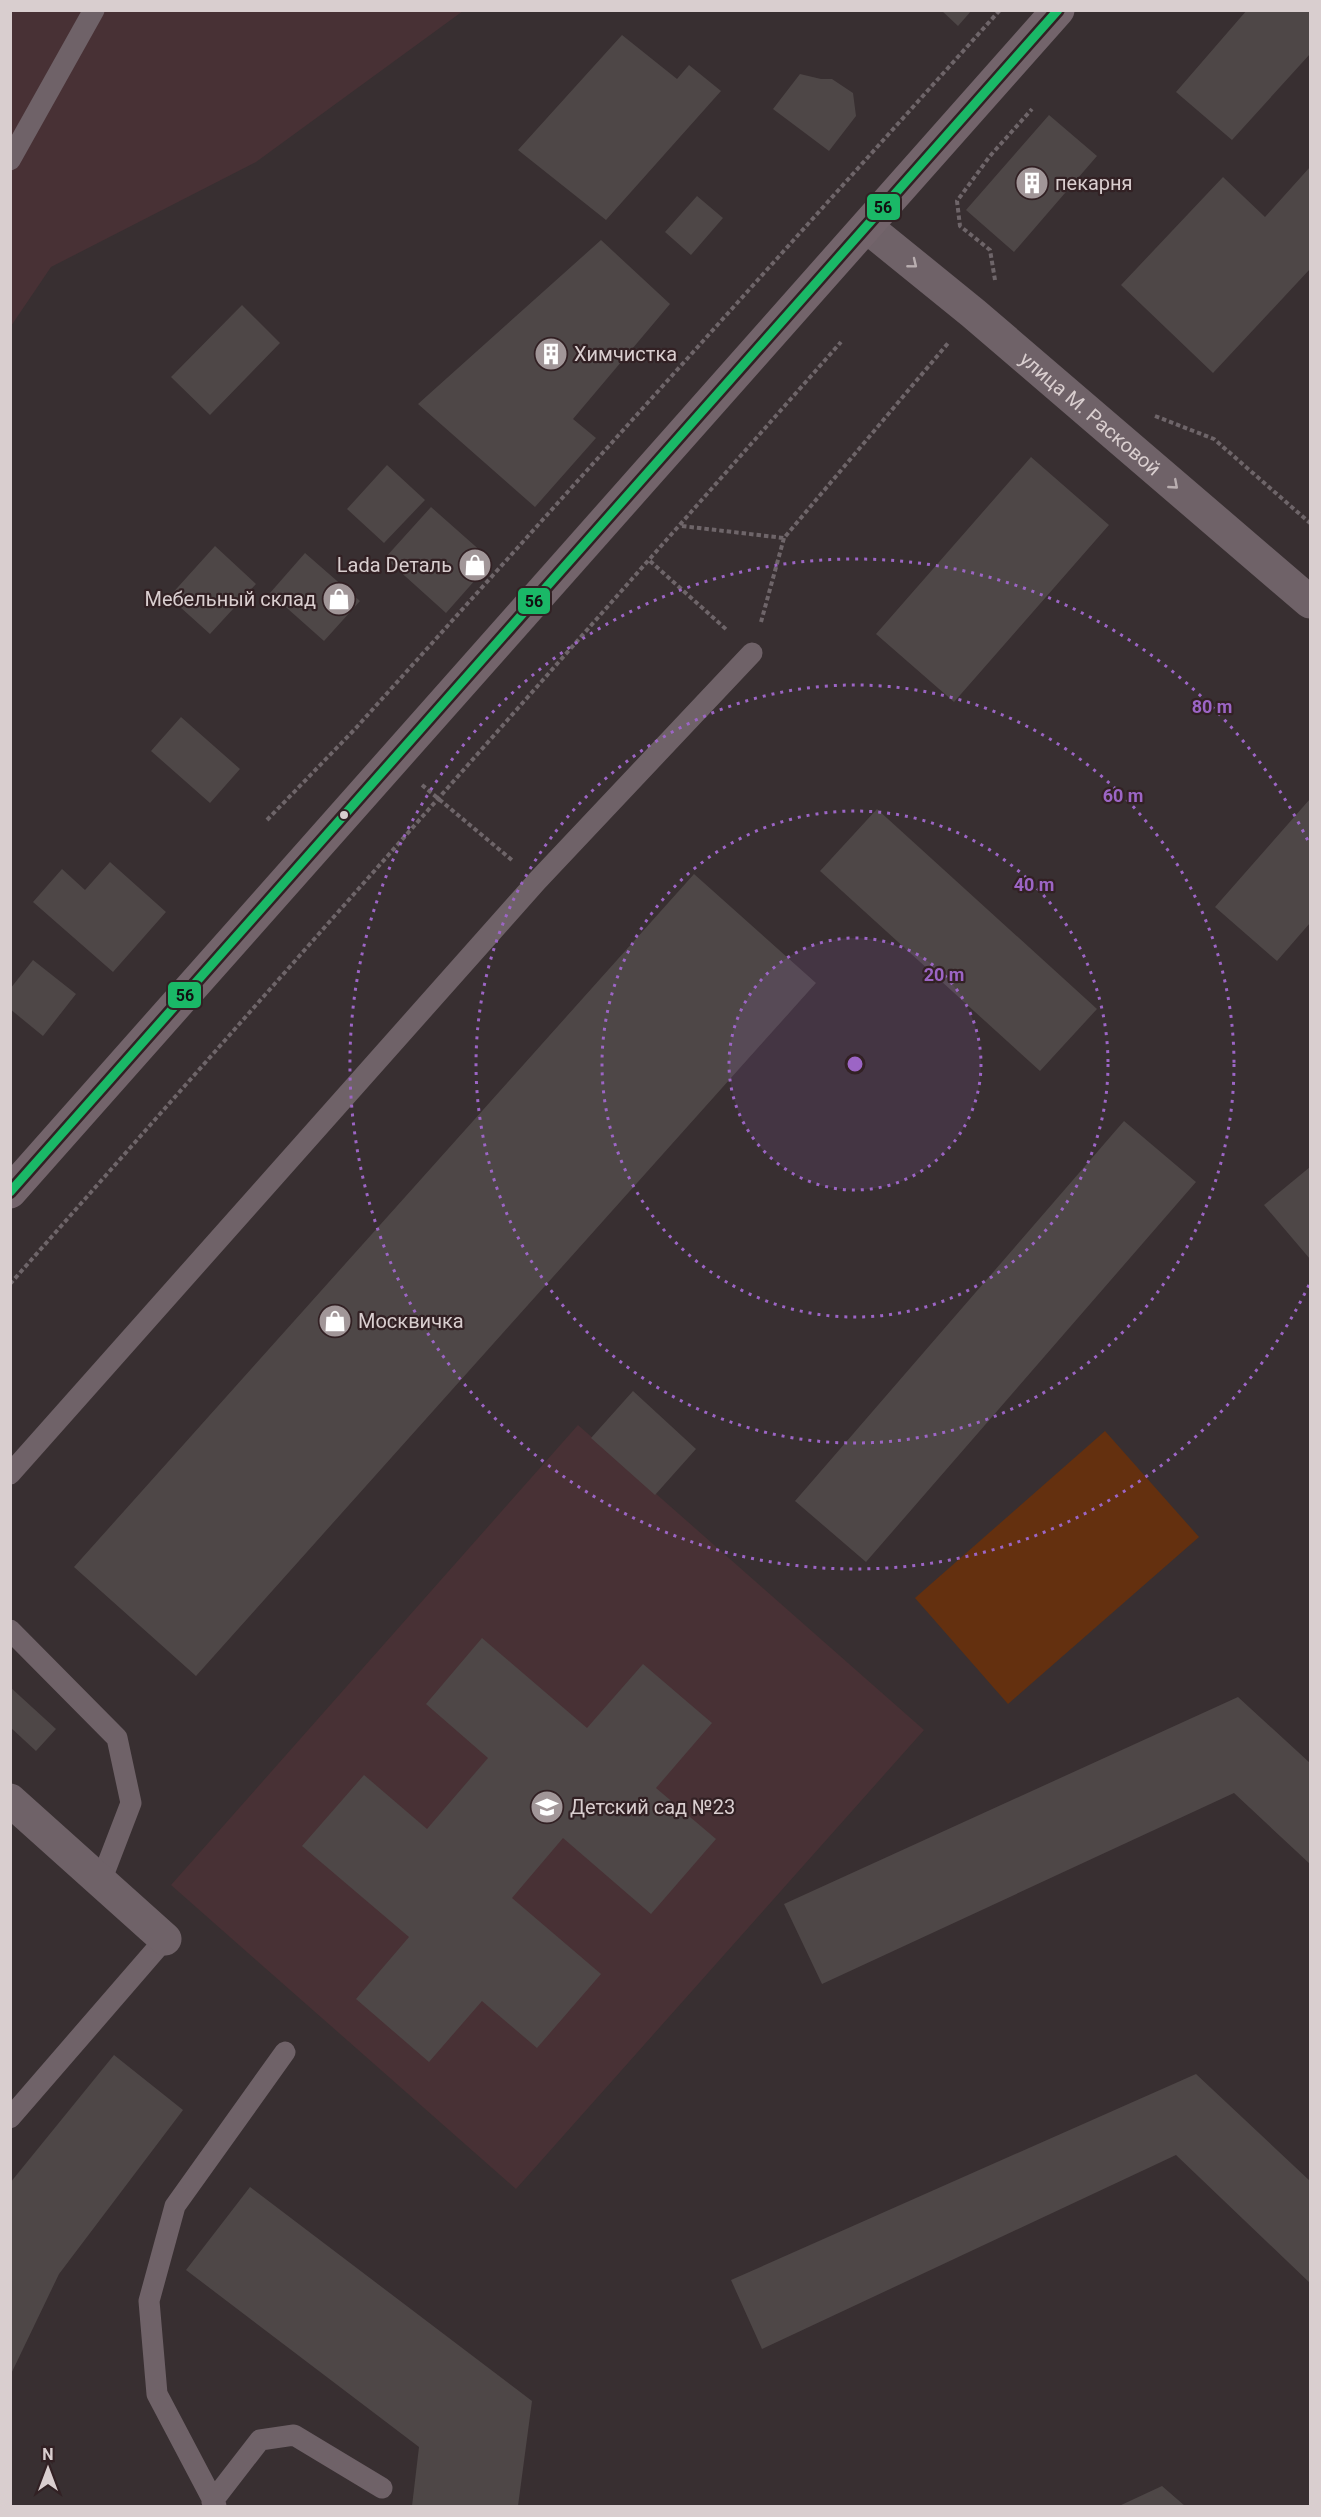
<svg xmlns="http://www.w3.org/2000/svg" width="1321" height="2517" viewBox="0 0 1321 2517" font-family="Roboto,sans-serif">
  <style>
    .built { fill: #483135 }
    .green { fill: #64300f }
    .building { fill: #4e4747 }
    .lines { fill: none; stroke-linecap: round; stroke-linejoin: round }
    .path { stroke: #6e6569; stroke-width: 4; stroke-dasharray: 4.5 3; stroke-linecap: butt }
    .lane { stroke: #6f6268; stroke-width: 21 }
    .street { stroke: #6f6268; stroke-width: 33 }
    .secondary { stroke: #73646b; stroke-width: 33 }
    .bus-1-casing { stroke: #322124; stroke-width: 14 }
    .bus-1 { stroke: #1ab867; stroke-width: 9 }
    .oneway { stroke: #b9aeb0 }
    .ring { fill: none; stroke: #9c65c5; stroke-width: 3; stroke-dasharray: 3 6 }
    .bus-dot { fill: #d9cecf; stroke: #322124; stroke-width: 2 }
    .labels { text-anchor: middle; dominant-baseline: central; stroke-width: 4.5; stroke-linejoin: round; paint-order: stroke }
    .poi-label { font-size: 20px; fill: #d9cecf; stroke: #322124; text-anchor: start }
    .street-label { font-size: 20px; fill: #d9cecf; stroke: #322124 }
    .centre { fill: #9c65c5; stroke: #322124; stroke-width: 3 }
    .ring-label { font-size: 18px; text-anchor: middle; font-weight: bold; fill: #9c65c5; stroke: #322124; stroke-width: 4.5; stroke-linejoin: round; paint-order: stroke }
    .line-badge { stroke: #322124; stroke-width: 2 }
    .pale-badge-label { font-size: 16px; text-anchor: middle; font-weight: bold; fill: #111 }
  </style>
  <rect width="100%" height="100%" fill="#382f31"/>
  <path class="built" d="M11,11H463L256,162L51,267L11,326Z
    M578,1425L924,1730L516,2189L171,1885Z"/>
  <path class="green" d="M1105,1431L1199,1537L1008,1704L915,1598Z"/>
  <path class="building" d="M941,10H972L958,26Z
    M1247,10H1310V54L1232,140L1176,92Z
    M622,35L677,79L689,65L721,91L606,220L518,150Z
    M800,74L821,79H832L853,93L856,116L829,151L773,109Z
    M1049,115L1097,156L1014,252L966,210Z
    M1310,167V269L1213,373L1121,285L1223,177L1265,217Z
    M697,196L723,218L691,255L665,232Z
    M601,240L670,304L573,419L596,438L535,507L418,404Z
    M242,305L280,343L210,415L171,377Z
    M1031,457L1109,525L954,702L876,634Z
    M387,465L425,500L384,543L347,509Z
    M431,507L492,561L446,613L385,558Z
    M215,546L256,584L210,634L169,597Z
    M305,553L360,601L324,641L270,593Z
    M181,717L240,769L210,803L151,751Z
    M1310,799V923L1277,961L1215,907Z
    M877,809L1097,1009L1040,1071L820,871Z
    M110,862L166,912L113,972L33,902L62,869L85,890Z
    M694,874L816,983L196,1676L74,1567Z
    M33,960L76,994L43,1036L10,1009V989Z
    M1124,1121L1196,1182L866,1562L795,1501Z
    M1310,1167V1259L1264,1205Z
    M633,1391L696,1449L655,1495L591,1438Z
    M482,1638L587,1728L643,1664L712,1723L656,1788L716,1839L651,1914L563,1838L512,1898L601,1974L537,2048L482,2001L429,2062L356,1999L409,1937L302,1846L364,1775L427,1829L488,1758L426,1704Z
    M10,1687L56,1729L36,1751L10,1727Z
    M1238,1697L1310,1763V1864L1234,1793L822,1984L784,1904Z
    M114,2055L183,2110L59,2274L10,2376V2183Z
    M1196,2074L1310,2181V2283L1176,2155L762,2349L731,2280Z
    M250,2187L532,2401L518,2506H412L419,2447L186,2270Z
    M1162,2486L1185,2506H1119Z"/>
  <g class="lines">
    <path class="path" d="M995,280L990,250L960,226L957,201L990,156L1032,109
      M1155,416L1214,439L1310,523
      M682,526L784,538L949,342
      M650,561L728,631
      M761,622L784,538
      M422,785L513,861
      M267,820L355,729L1000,10
      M10,1284L841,342"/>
    <path class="lane" d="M10,160L94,10
      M10,1474L537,881L752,653
      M10,1630L117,1738L131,1803L101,1881
      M10,2118L165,1939
      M212,2502L260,2440L294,2435L382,2488
      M216,2506L157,2394L149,2301L175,2206L285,2052"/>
    <g class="street">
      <path id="s1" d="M867,227L973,313L1310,602"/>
      <path d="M10,1800L165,1939"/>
    </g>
    <path class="secondary" d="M10,1192L1058,10"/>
    <g class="bus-1-casing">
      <path id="bus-1" d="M10,1192L1058,10"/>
    </g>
    <use href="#bus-1" class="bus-1"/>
  </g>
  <defs><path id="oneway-chevron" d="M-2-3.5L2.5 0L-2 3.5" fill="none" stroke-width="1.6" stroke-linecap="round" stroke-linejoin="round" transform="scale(1.5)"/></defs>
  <g class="oneway">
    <use href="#oneway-chevron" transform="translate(913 264) rotate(39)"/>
    <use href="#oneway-chevron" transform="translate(1174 485) rotate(41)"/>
  </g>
  <circle cx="855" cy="1064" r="126" fill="#9c65c5" fill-opacity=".12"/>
  <g class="ring">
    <circle cx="855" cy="1064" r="126"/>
    <circle cx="855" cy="1064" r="253"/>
    <circle cx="855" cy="1064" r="379"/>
    <path d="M1309 1285A505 505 0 1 1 1309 843"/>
  </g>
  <defs>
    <g id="building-disc" transform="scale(1.725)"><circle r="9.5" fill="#a19698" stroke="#322124"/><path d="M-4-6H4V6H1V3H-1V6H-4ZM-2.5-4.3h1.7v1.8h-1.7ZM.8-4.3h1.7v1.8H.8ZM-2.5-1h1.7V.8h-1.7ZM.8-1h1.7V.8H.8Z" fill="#fff"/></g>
    <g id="shop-disc" transform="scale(1.725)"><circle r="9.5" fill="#a19698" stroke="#322124"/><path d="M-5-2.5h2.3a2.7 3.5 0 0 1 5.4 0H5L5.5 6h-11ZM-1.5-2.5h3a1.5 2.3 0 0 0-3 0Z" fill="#fff"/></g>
    <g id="school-disc" transform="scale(1.725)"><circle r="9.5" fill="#a19698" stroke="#322124"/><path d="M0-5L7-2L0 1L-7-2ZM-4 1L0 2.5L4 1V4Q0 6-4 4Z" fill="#fff"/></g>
  </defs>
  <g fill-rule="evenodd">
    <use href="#building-disc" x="1032" y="183"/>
    <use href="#building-disc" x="551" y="354"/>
    <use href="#shop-disc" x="475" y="565"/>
    <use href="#shop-disc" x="339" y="599"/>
    <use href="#shop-disc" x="335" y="1321"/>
    <use href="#school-disc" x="547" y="1807"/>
  </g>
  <circle class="bus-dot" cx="344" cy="815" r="5"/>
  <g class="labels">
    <g class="poi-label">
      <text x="1055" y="183">пекарня</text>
      <text x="574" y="354">Химчистка</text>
      <text x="452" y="565" text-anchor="end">Lada Dеталь</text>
      <text x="316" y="599" text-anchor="end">Мебельный склад</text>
      <text x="358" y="1321">Москвичка</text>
      <text x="570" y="1807">Детский сад №23</text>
    </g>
    <g class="street-label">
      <text stroke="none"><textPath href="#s1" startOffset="291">улица М. Расковой</textPath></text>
    </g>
  </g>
  <circle cx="855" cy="1064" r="9" class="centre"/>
  <g class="ring-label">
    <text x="1212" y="713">80 m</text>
    <text x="1123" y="802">60 m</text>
    <text x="1034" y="891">40 m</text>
    <text x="944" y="981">20 m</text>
  </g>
  <g class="line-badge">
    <rect x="866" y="193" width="35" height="28" rx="6" fill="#1ab867"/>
    <rect x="517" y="587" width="34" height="28" rx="6" fill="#1ab867"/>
    <rect x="167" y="981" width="35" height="28" rx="6" fill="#1ab867"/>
  </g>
  <g class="pale-badge-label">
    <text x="883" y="213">56</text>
    <text x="534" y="607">56</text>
    <text x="185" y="1001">56</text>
  </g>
  <rect width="1321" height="2517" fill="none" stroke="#d9cecf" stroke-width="24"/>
  <g transform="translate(48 2469)" stroke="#322124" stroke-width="4.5" paint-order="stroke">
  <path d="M0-4.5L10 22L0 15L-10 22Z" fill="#d9cecf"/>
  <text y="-9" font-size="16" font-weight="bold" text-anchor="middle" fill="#d9cecf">N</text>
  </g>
</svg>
